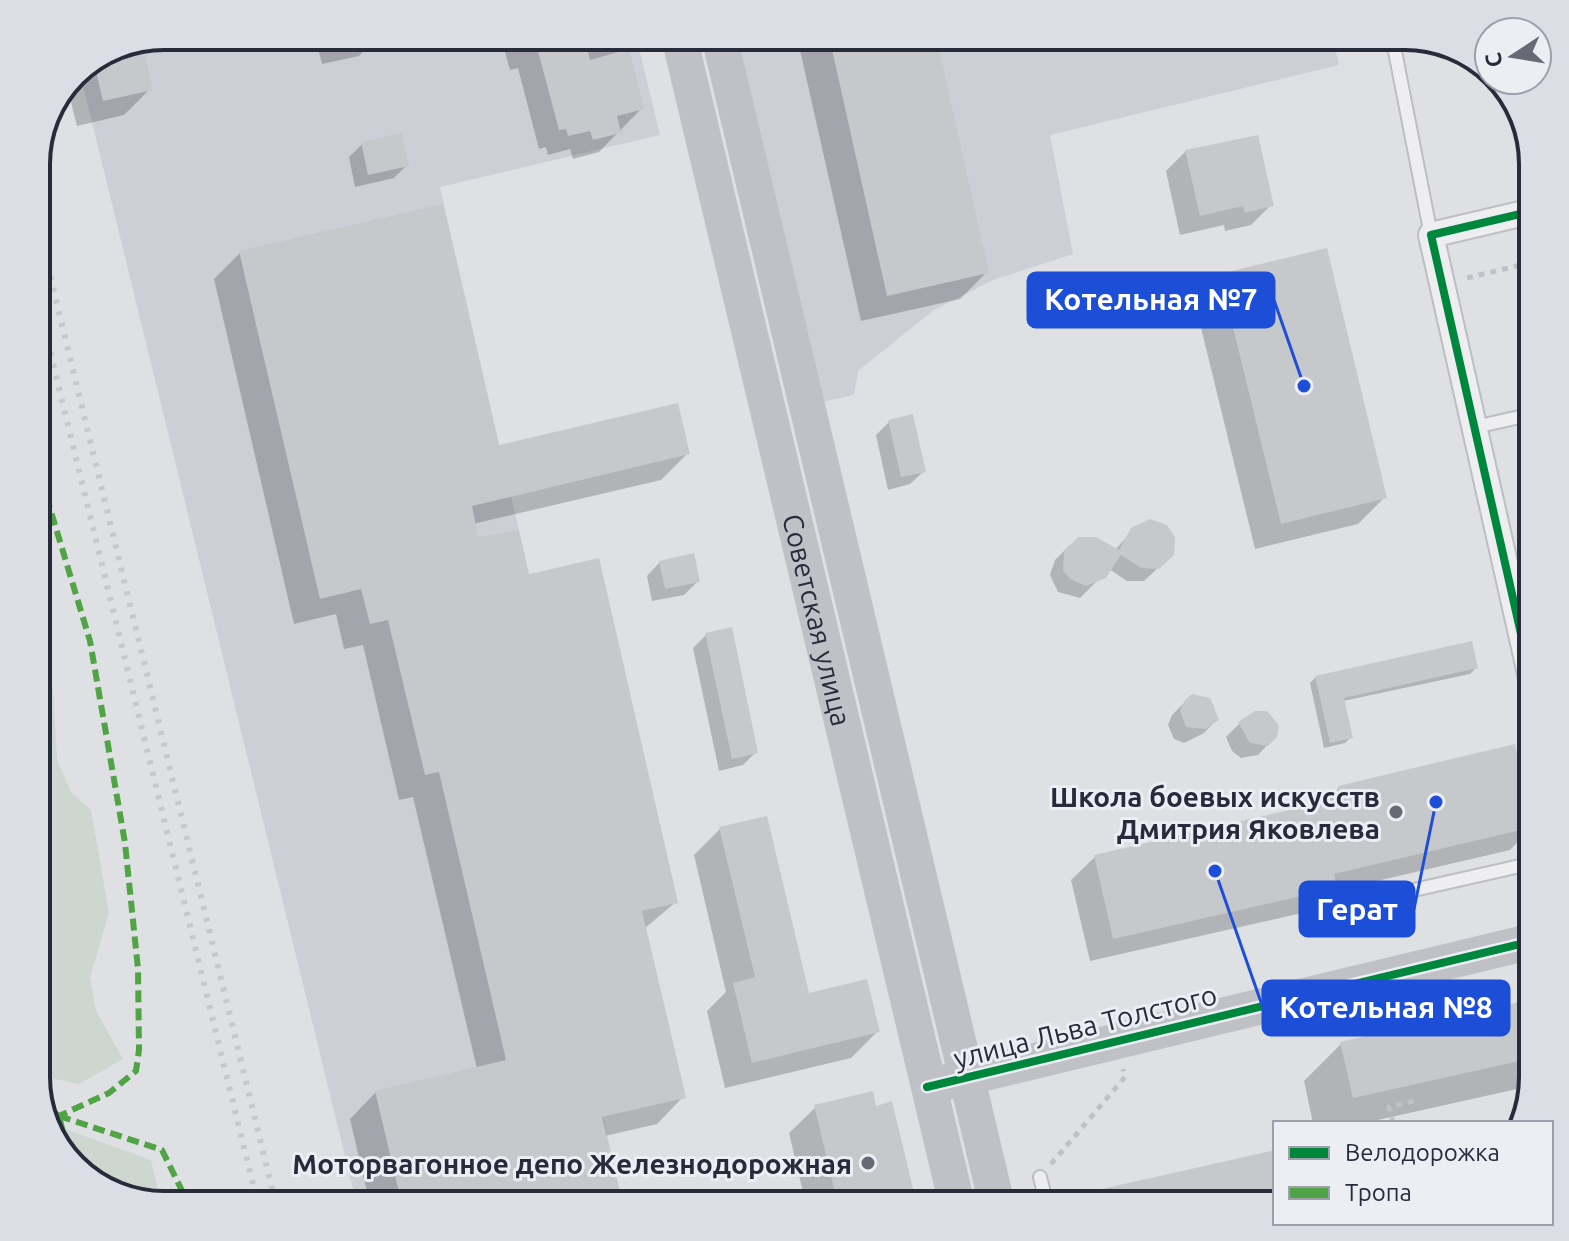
<svg xmlns="http://www.w3.org/2000/svg" width="1569" height="1241" viewBox="0 0 1569 1241" font-family="Ubuntu,sans-serif">
  <style>
    .built { fill: #cdcfd7 }
    .green { fill: #ced7cf }
    .shadow { fill: #0003 }
    .building { fill: #c7c8cc }
    .lines { fill: none; stroke-linecap: round; stroke-linejoin: round }
    .lane-casing { stroke: #bcbec2; stroke-width: 16 }
    .street-casing { stroke: #bcbec2; stroke-width: 28 }
    .path { stroke: #c0c1c7; stroke-width: 5; stroke-dasharray: 6 6; stroke-linecap: butt }
    .lane { stroke: #eeeef0; stroke-width: 12 }
    .street { stroke: #eeeef0; stroke-width: 24 }
    .secondary { stroke: #bfc1c6; stroke-width: 36 }
    .rail { stroke: #c7c8cb; stroke-width: 6; stroke-dasharray: 4 8; stroke-linecap: butt }
    .quiet { stroke: #51a445; stroke-width: 6; stroke-dasharray: 12 6; stroke-linecap: butt }
    .cycleway-casing { stroke: #eceef4; stroke-width: 13 }
    .cycleway { stroke: #00873e; stroke-width: 8 }
    .poi-dot { fill: #676a76; stroke: #eceef4; stroke-width: 3 }
    .labels { text-anchor: middle; dominant-baseline: central; stroke-width: 6; stroke-linejoin: round; paint-order: stroke }
    .street-label { font-size: 28px; fill: #272b3b; stroke: #eceef4 }
    .poi-label { font-size: 28px; font-weight: bold; fill: #272b3b; stroke: #eceef4; text-anchor: end }
    .rim { fill: none; stroke: #272b3b; stroke-width: 4 }
    .leader { fill: none; stroke: #1d4ed8; stroke-width: 3 }
    .callout-dot { fill: #1d4ed8; stroke: #eceef4; stroke-width: 3 }
    .callout { fill: #1d4ed8; stroke: #1d4ed8; stroke-width: 3 }
    .callout-label { font-size: 30px; text-anchor: middle; font-weight: bold; fill: #fff }
  </style>
  <rect width="100%" height="100%" fill="#dee0e4"/>
  <path class="built" d="M164,36H636L660,135L440,187L529,574L599,558L678,903L642,911L686,1098L603,1117L623,1205H357L79,69Z
    M737,36H1332L1339,65L1050,135L1073,254L993,280L934,310L858,371L854,395L822,402Z"/>
  <path class="green" d="M36,636L53,691L57,760L71,792L91,810L109,913L90,977L96,1011L123,1059L79,1084L36,1075Z
    M57,1126L151,1160L161,1204L80,1174Z"/>
  <path class="shadow" d="M315,36H370L372,42L359,56L322,64Z
    M515,36H617L642,108L599,152L573,159L570,149L548,155L546,147L539,149L518,68L510,70L505,52L516,41Z
    M814,36H934L987,272L960,299L861,321L800,50Z
    M140,45L150,89L124,115L77,126L68,90L79,68Z
    M362,144L407,165L394,178L355,187L349,157Z
    M1186,151L1271,205L1251,225L1225,231L1224,225L1180,235L1166,171Z
    M240,253L497,447L688,453L661,480L473,524L477,539L528,577L676,902L644,929L683,1097L657,1124L605,1136L621,1205H370L350,1119L376,1092L477,1069L413,797L399,800L363,645L344,649L336,614L294,624L214,279Z
    M1221,276L1385,497L1358,524L1255,549L1195,303Z
    M1533,330V401L1520,343Z
    M889,422L924,471L910,484L888,490L876,435Z
    M1133,530L1158,568L1144,581H1127L1109,569L1080,598L1058,592L1050,575L1055,560L1069,546L1079,539L1115,550Z
    M660,562L698,581L684,595L652,601L647,576Z
    M706,635L756,752L743,765L719,771L693,648Z
    M1476,668L1470,674L1343,701L1351,737L1345,743L1324,748L1310,683L1316,677Z
    M1198,696L1213,704L1217,719L1204,733L1184,743L1174,739L1168,725L1172,715L1186,701Z
    M1239,724L1271,741L1258,755L1241,758L1232,751L1226,737Z
    M1514,747L1533,826L1510,850L1330,892L1311,911L1090,961L1071,880L1095,857L1323,805L1339,788Z
    M720,829L807,995L877,1032L851,1058L725,1088L707,1011L726,992L694,855Z
    M1533,1001V1077L1530,1086L1364,1123H1313L1304,1081L1341,1044Z
    M816,1107L875,1108L915,1205H806L789,1133Z"/>
  <path class="building" d="M534,36H584L590,60L629,49L644,109L617,116L621,133L593,140L590,131L568,136L566,129L559,130Z
    M829,36H936L989,273L887,296Z
    M142,44L153,90L103,101L94,63Z
    M402,133L409,166L368,175L361,142Z
    M1258,135L1274,206L1245,213L1243,206L1200,216L1185,150Z
    M443,204L499,445L678,403L690,454L472,506L478,537L519,530L529,575L599,558L678,903L642,911L686,1098L602,1117L623,1205H402L375,1091L506,1060L439,772L425,775L388,620L370,624L361,589L320,599L239,251Z
    M1327,248L1387,498L1281,524L1220,274Z
    M913,414L926,472L901,477L888,420Z
    M1150,519L1167,525L1175,537L1174,555L1159,569L1141,568L1121,555L1106,578L1086,586L1070,579L1063,570L1064,552L1078,537H1096L1119,550L1131,528Z
    M694,553L700,582L665,589L659,561Z
    M732,627L758,753L732,759L705,633Z
    M1472,641L1478,668L1344,698L1353,738L1330,743L1315,676Z
    M1192,694L1210,698L1219,720L1205,729L1186,727L1180,711L1185,700Z
    M1255,711H1267L1279,725L1277,737L1268,746L1250,743L1238,722Z
    M1515,744L1533,827L1334,874L1337,888L1113,939L1094,855L1341,798L1338,786Z
    M767,816L809,993L867,979L880,1032L752,1063L733,983L755,977L719,827Z
    M1533,999V1058L1353,1098L1340,1042Z
    M873,1091L876,1106L892,1101L917,1205H838L814,1105Z
    M1275,1150V1205H1072L1071,1196Z"/>
  <g class="lines">
    <g class="lane-casing">
      <path id="lane" d="M1392,36L1431,235
        M1475,427L1533,414
        M1383,897L1533,863
        M1040,1177L1047,1205"/>
    </g>
    <g class="street-casing">
      <path id="street" d="M1533,687L1431,235L1533,211"/>
    </g>
    <path class="path" d="M1467,278L1533,262
      M1393,1123L1389,1107L1418,1100
      M1051,1164L1125,1077L1123,1069"/>
    <use href="#lane" class="lane"/>
    <use href="#street" class="street"/>
    <g class="secondary">
      <path id="s1" d="M679,36L957,1205"/>
      <path d="M719,36L997,1205"/>
      <path d="M943,1083L1533,941"/>
    </g>
    <path class="rail" d="M36,218L276,1205
      M36,294L258,1205"/>
    <path class="quiet" d="M36,462L90,641L125,843L138,969L139,1050L136,1071L109,1093L59,1116
      M48,1108L59,1116L66,1145
      M59,1116L162,1150L189,1205"/>
    <g class="cycleway-casing">
      <path id="cycleway" d="M1533,687L1431,235L1533,211
        M927,1087L1533,941"/>
    </g>
    <use href="#cycleway" class="cycleway"/>
  </g>
  <g class="poi-dot">
    <circle cx="1396" cy="812" r="8"/>
    <circle cx="868" cy="1163" r="8"/>
  </g>
  <g class="labels">
    <g class="street-label">
      <text stroke="none"><textPath href="#s1" startOffset="600">Советская улица</textPath></text>
      <text transform="translate(1085 1026) rotate(-14)">улица Льва Толстого</text>
    </g>
    <g class="poi-label">
      <text x="1380" y="796">Школа боевых искусств<tspan x="1380" dy="32">Дмитрия Яковлева</tspan></text>
      <text x="852" y="1163">Моторвагонное депо Железнодорожная</text>
    </g>
  </g>
  <path d="M0 0H1569V1241H0ZM164 50H1405A114 114 0 0 1 1519 164V1077A114 114 0 0 1 1405 1191H164A114 114 0 0 1 50 1077V164A114 114 0 0 1 164 50Z" fill="#dcdee5" fill-rule="evenodd"/>
  <path class="rim" d="M164 50H1405A114 114 0 0 1 1519 164V1077A114 114 0 0 1 1405 1191H164A114 114 0 0 1 50 1077V164A114 114 0 0 1 164 50Z"/>
  <path class="leader" d="M1304 386L1274 300M1436 802L1414 909M1215 871L1263 1008"/>
  <g class="callout-dot">
    <circle cx="1304" cy="386" r="8"/>
    <circle cx="1436" cy="802" r="8"/>
    <circle cx="1215" cy="871" r="8"/>
  </g>
  <g class="callout">
    <rect x="1028" y="273" width="246" height="54" rx="8"/>
    <rect x="1300" y="882" width="114" height="54" rx="8"/>
    <rect x="1263" y="981" width="246" height="54" rx="8"/>
  </g>
  <g class="callout-label">
    <text x="1151" y="310">Котельная №7</text>
    <text x="1357" y="920">Герат</text>
    <text x="1386" y="1018">Котельная №8</text>
  </g>
  <rect x="1273" y="1121" width="280" height="104" fill="#eceef4" stroke="#9da0aa" stroke-width="2"/>
  <rect x="1289" y="1147" width="40" height="12" fill="#00873e" stroke="#9da0aa" stroke-width="2"/>
  <text x="1345" y="1161" font-size="24" fill="#272b3b">Велодорожка</text>
  <rect x="1289" y="1187" width="40" height="12" fill="#51a445" stroke="#9da0aa" stroke-width="2"/>
  <text x="1345" y="1201" font-size="24" fill="#272b3b">Тропа</text>
  <g transform="translate(1513 56) rotate(258)"><circle r="38" fill="#eceef4" stroke="#9da0aa" stroke-width="2"/>
  <path d="M0-6L14 30L0 20L-14 30Z" fill="#676a76"/>
  <text y="-12" font-size="22" font-weight="bold" text-anchor="middle" fill="#272b3b">С</text>
  </g>
</svg>
